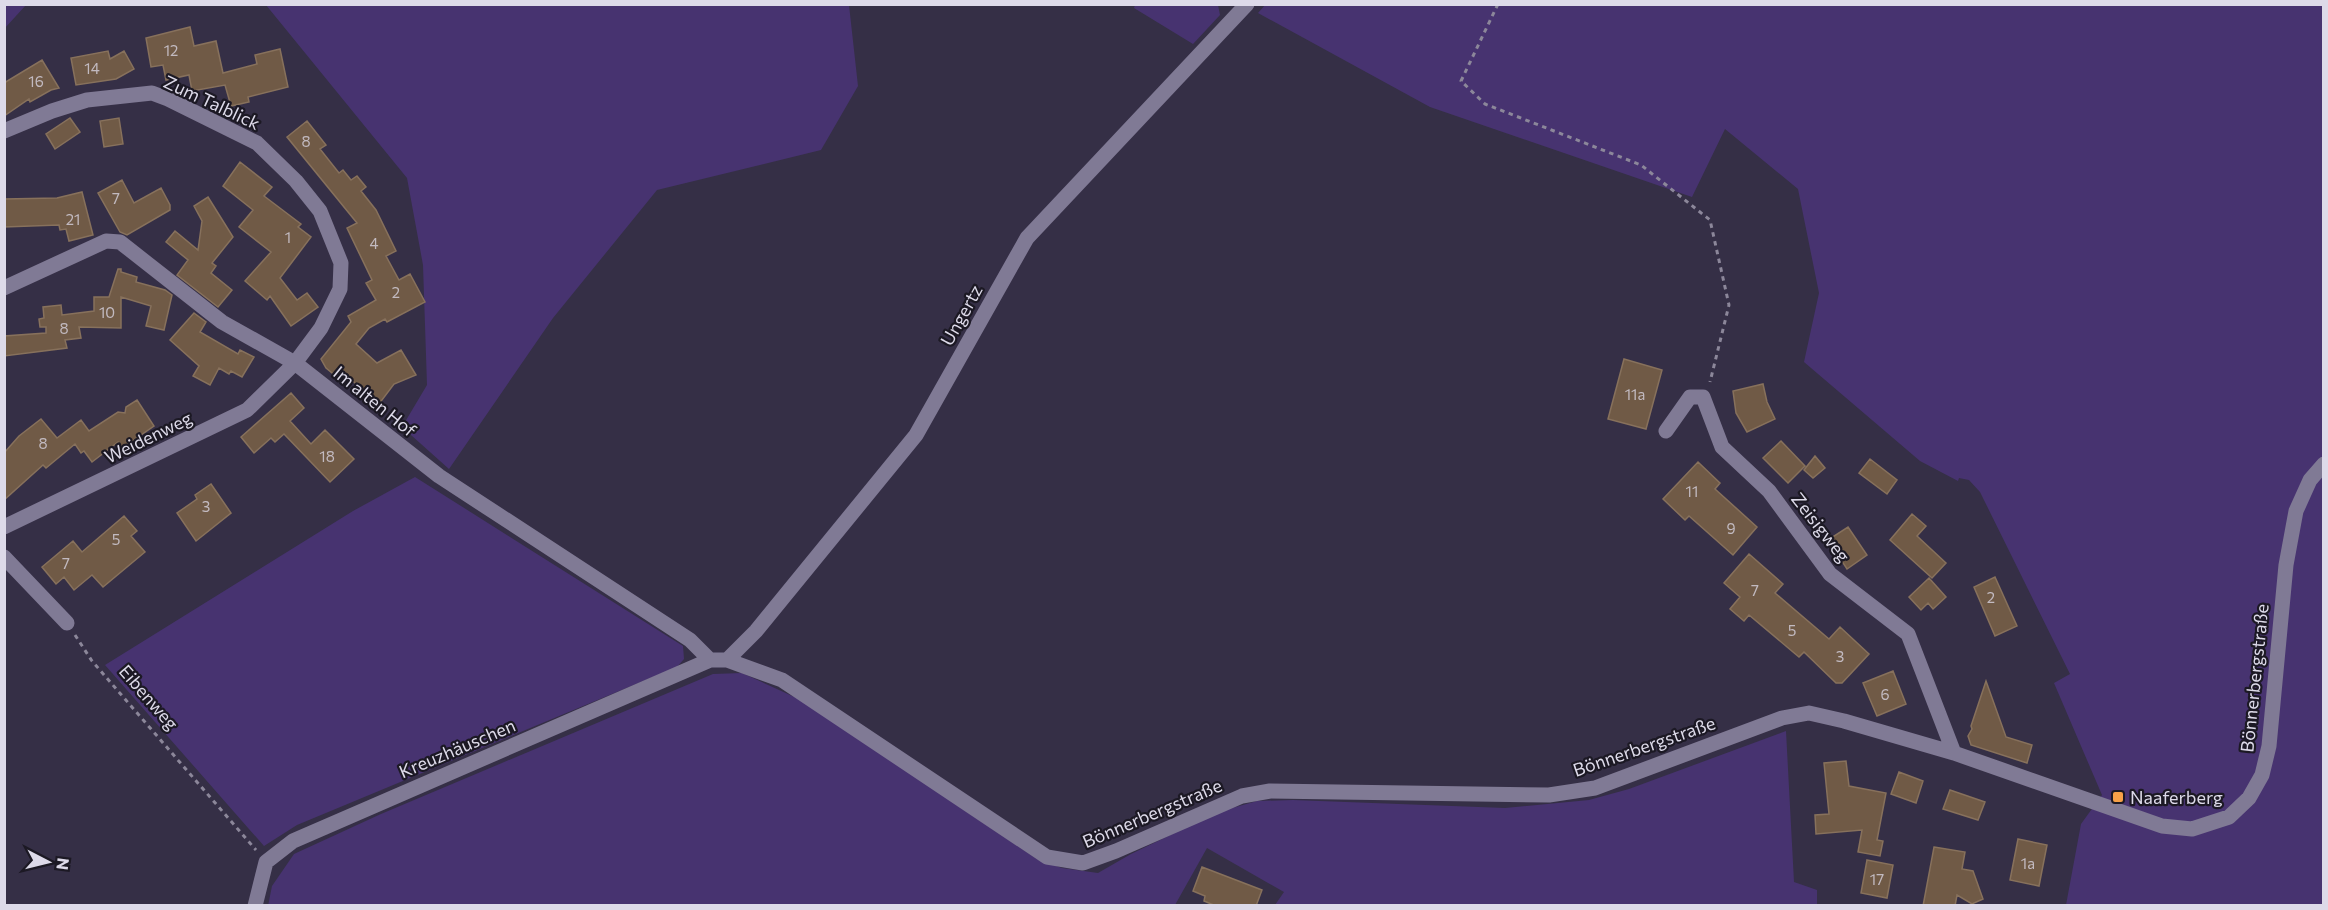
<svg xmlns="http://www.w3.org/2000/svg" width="2328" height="910" viewBox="0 0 2328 910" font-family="Commissioner,sans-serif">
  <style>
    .green { fill: #473370 }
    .building { fill: #705a46; stroke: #87715c; stroke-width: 1.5 }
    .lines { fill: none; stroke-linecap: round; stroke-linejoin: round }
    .path { stroke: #8c879a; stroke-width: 3; stroke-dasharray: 4.5 4.5; stroke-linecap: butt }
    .minor { stroke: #807a95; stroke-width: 15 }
    .poi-dot { fill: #f7a148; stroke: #1c1924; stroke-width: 2 }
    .labels { text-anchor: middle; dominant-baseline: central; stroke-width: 4.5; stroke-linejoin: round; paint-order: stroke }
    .number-label { font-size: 15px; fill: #c2bac0 }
    .street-label { font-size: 18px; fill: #dddae9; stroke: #1c1924 }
    .poi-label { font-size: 18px; fill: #dddae9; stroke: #1c1924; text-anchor: start }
  </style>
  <rect width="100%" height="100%" fill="#352f46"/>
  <path class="green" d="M5,4L26,5L5,28L4,5Z
    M1266,4L2323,5V905H2066L2081,824L2102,795L2054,683L2070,674L1980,492L1969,480L1959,478L1958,481L1920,461L1804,362L1819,293L1798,189L1725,129L1692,197L1430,107L1258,13Z
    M266,5H849L858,86L821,150L657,190L553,318L449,469L402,427L427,385L423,265L407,178Z
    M1135,5H1218L1220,15L1193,44L1134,8Z
    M415,477L683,646L684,659L677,667L297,825L264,846L105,665L353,511Z
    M742,673L801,700L1037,859L1062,868L1098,873L1131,854L1218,812L1257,801L1293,800L1505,808L1589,800L1629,789L1786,731L1794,882L1817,890V906L1275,905L1284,892L1207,848L1175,905L268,906L272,886L294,854L381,814L713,674Z"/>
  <path class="building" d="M190,27L194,46L216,41L223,73L257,64L255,55L280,49L288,87L248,97L249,102L231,106L225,85L192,91L189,75L166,80L163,65L151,67L146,38Z
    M108,51L110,59L124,51L134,69L116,79L76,85L71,58Z
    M42,60L59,88L51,90L30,102L29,99L4,116V83Z
    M70,118L80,132L55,149L46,134Z
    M119,118L123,144L104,147L100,121Z
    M307,121L326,145L320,149L339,173L343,170L351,180L357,176L366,187L361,191L376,210L396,251L386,256L399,280L410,274L425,302L387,322L385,319L369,328L356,344L377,363L401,350L416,375L394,384L379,404L347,376L342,381L326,368L321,359L351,322L348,316L376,300L366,283L372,280L347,228L357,223L287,137Z
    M240,162L272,187L264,196L301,224L298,227L311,237L280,278L297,300L307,293L318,307L291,326L270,296L267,300L245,281L271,252L239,227L253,210L223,186Z
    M122,180L134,203L161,188L170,205V210L127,235L120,232L98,193Z
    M82,192L93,235L69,241L66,229L60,230L59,225L4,227V199L57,198Z
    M208,197L233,237L212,263L216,266L211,273L232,290L218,307L177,275L188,260L166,242L175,231L198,250L202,221L194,206Z
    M118,269H121V272L137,277L136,282L165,290L172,295L164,330L146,326L151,306L121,297V328L79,327L81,338L65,340L67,348L4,356V336L46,333V327H40L39,319L44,318L43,307L61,305L62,315L94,311V297H109Z
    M194,313L206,322L200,332L238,354L240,350L254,357L242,377L231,371L229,374L219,368L210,385L193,376L199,366L170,340Z
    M1624,359L1662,370L1646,429L1608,419Z
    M1763,384L1767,402L1775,419L1747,432L1736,413L1733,391Z
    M291,393L304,408L290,421L311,444L325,430L354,459L330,482L284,434L275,442L271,438L254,453L241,437Z
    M137,400L154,426L122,448L118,442L92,462L84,451L81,453L75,444L46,468L43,465L4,500V453L19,436L41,419L57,438L81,420L89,431L118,412L125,413L126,407Z
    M1781,441L1805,466L1788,483L1763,458Z
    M1815,456L1825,468L1813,478L1804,470Z
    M1870,459L1897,480L1887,494L1859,473Z
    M1698,462L1720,483L1715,489L1757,527L1733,555L1689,516L1685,520L1663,499Z
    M211,484L231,513L196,541L177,513L197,499L195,495Z
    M1912,514L1926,526L1917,536L1946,563L1932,578L1890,540Z
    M124,516L137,531L131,536L145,552L103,587L92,575L74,590L64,577L56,584L42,567L73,541L82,552Z
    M1848,527L1867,555L1847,569L1828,540Z
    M1749,554L1783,584L1775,593L1829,639L1840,627L1869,654L1842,683H1836L1804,652L1799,657L1749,615L1744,621L1730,609L1740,597L1724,583Z
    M1995,577L2017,626L1995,636L1974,587Z
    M1929,578L1946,597L1933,609L1928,603L1921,610L1909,597Z
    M1893,671L1906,704L1877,716L1863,683Z
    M1986,681L2006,737L2032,745L2027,763L1971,745L1968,736L1972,729L1971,726Z
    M1846,761L1849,786L1886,793L1877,840L1883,841L1880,856L1858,852L1862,830L1816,834L1815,815L1829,814L1824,763Z
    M1899,772L1923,781L1916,803L1891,794Z
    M1950,790L1985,802L1978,820L1943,809Z
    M2018,839L2047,845L2039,886L2010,880Z
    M1934,847L1965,852L1962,869L1973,871L1983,899L1972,904L1957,895L1955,906H1923Z
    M1867,860L1893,865L1887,898L1861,893Z
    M1202,867L1262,890L1256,906H1216L1204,901L1205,896L1193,891Z"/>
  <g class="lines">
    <path class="path" d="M1498,4L1461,81L1485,104L1641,165L1710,220L1729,305L1710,382
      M75,635L92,661L256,850"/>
    <path class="minor" d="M4,131L52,111L87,100L152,93L168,99L257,143L296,181L320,211L341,263L340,289L321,328L295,363L247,410L4,527
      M4,288L106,241L120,242L222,322L295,363L439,476L690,640L710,660
      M1666,431L1690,397H1703L1722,447L1769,491L1830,574L1908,634L1954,753
      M4,557L67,623
      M727,660L756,631L916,435L1027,238L1247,4
      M255,906L266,862L293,841L710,660H727L782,680L1047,857L1083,863L1116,851L1242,796L1270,791L1549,795L1595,788L1782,718L1809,713L1844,721L1954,753L2162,826L2192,829L2229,817L2249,798L2262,775L2269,746L2286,565L2296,511L2310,480L2324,464"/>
  </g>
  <rect class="poi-dot" x="2112" y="791" width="12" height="12" rx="3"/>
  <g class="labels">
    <g class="number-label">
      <text x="171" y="50">12</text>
      <text x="92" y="68">14</text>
      <text x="36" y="81">16</text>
      <text x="306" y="141">8</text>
      <text x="116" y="198">7</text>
      <text x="73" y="219">21</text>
      <text x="288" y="237">1</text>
      <text x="374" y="243">4</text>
      <text x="396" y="292">2</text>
      <text x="107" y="312">10</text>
      <text x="64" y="328">8</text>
      <text x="1635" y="394">11a</text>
      <text x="43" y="443">8</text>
      <text x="327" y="456">18</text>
      <text x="1692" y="491">11</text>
      <text x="206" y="506">3</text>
      <text x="1731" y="528">9</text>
      <text x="116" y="539">5</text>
      <text x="66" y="563">7</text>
      <text x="1755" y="590">7</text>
      <text x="1991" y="597">2</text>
      <text x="1792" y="630">5</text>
      <text x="1840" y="656">3</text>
      <text x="1885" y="694">6</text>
      <text x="2028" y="863">1a</text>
      <text x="1877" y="879">17</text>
    </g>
    <g class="street-label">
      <text transform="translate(212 102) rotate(25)">Zum Talblick</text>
      <text transform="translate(961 315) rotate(-61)">Ungertz</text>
      <text transform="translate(375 401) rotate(39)">Im alten Hof</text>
      <text transform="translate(148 437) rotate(-26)">Weidenweg</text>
      <text transform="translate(1821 527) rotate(52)">Zeisigweg</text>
      <text transform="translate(2254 678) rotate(-84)">Bönnerbergstraße</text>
      <text transform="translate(149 697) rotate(49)">Eibenweg</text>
      <text transform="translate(1644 746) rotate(-19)">Bönnerbergstraße</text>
      <text transform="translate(457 748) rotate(-23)">Kreuzhäuschen</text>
      <text transform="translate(1152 813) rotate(-23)">Bönnerbergstraße</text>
    </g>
    <g class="poi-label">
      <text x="2130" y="797">Naaferberg</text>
    </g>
  </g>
  <rect width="2328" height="910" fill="none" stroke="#dddae9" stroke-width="12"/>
  <g transform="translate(48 862) rotate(97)" stroke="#1c1924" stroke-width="4.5" paint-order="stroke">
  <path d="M0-4.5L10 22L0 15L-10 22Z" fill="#dddae9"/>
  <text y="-9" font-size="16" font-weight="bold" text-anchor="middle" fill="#dddae9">N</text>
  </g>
</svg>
